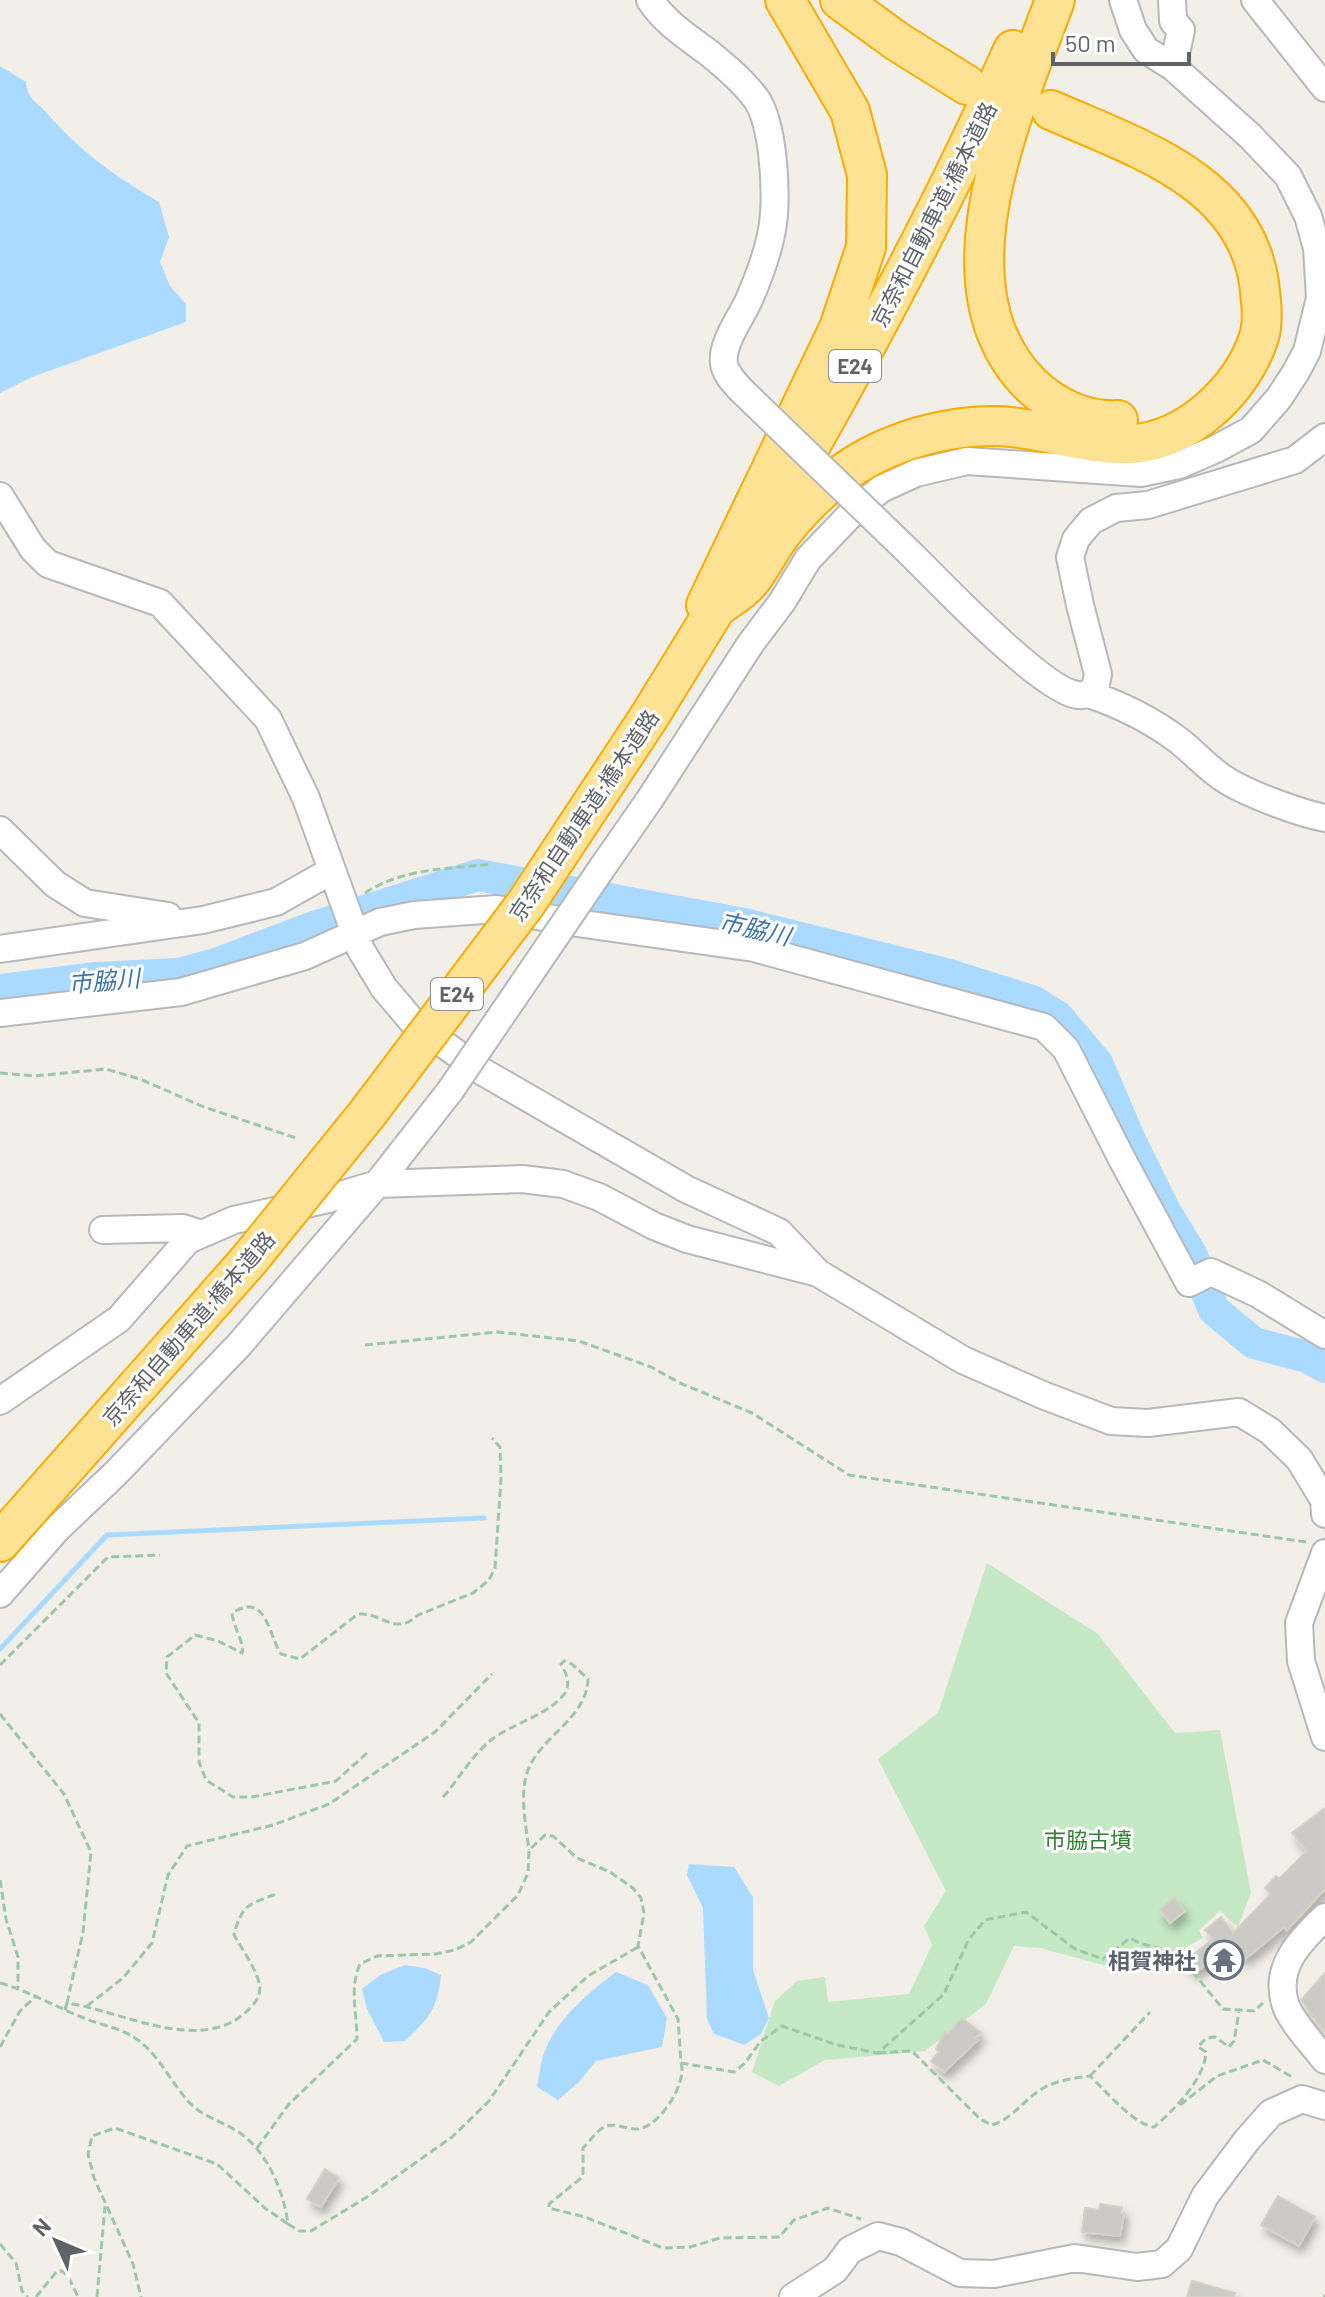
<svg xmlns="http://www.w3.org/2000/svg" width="1325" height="2297" viewBox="0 0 1325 2297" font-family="Barlow,'Noto Sans JP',sans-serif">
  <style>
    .green { fill: #c5e8c5 }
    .water { fill: #aadaff }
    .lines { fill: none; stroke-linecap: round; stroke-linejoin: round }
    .stream { stroke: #aadaff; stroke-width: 5 }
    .river { stroke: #aadaff; stroke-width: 32 }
    .building { fill: #cccac5; stroke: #d6d1c6; stroke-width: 2; filter: url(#shadow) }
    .minor-casing { stroke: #b5b8bc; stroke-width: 30 }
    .highway-casing { stroke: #f9ab00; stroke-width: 42 }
    .path { stroke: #9cc7a9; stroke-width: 3; stroke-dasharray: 8 4; stroke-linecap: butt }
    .minor { stroke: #fff; stroke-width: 26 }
    .highway { stroke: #fde293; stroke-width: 38 }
    .minor-bridge-casing { stroke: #b5b8bc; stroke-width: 30; stroke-linecap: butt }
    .highway-bridge-casing { stroke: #f9ab00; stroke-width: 42; stroke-linecap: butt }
    .minor-bridge { stroke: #fff; stroke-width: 26 }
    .highway-bridge { stroke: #fde293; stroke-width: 38 }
    .labels { text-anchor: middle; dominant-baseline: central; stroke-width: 6; stroke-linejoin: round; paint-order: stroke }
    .shield { fill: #fff; stroke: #8f9295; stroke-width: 2 }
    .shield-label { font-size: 20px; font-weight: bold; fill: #5f6368 }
    .street-label { font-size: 22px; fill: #5f6368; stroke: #fff }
    .park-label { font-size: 22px; fill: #348238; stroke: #fff }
    .worship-label { font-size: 22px; font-weight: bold; fill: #5b616d; stroke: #fff; text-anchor: end }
    .water-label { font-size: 24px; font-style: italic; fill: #4174aa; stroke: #fff }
  </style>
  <defs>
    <filter id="shadow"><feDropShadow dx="4" dy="7" stdDeviation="4" flood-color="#0004"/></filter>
  </defs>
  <rect width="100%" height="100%" fill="#f1efe8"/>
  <path class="green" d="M987,1563L1098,1634L1175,1733L1220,1730L1251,1893L1238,1927L1220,1911L1199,1930L1203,1938L1161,1961L1118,1969L1040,1948L1014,1946L986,2004L925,2051L825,2060L779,2086L752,2072L775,2001L797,1981L825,1977L828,2002L909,1994L932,1945L924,1926L946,1891L878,1759L938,1713Z"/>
  <path class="water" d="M0,66L26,82C28,100 35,100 46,112C78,150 116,177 159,202L169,237L160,262L170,286L186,304V322L32,377L0,393Z
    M689,1864L734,1867L753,1897V1970L769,2018L761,2034L744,2045L714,2034L707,2019L703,1908L687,1875Z
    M405,1965L425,1968L441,1975C437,2010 430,2017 405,2041L384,2042L367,2009L362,1989L380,1975Z
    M616,1972L648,1985L667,2018L662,2047L596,2061L579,2082L558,2100L537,2087C539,2077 540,2066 543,2056C555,2020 587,1994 616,1972Z"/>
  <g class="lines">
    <path class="stream" d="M0,1649L107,1535L484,1518"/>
    <path class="river" d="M0,990L96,978L179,974L216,964L311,928L478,875L744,924L946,974L1032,1001L1058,1017L1097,1063L1129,1138L1165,1211L1191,1254L1214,1310L1254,1343L1307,1357L1325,1367"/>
  </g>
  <path class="building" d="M1325,1808V1889L1287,1930L1284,1927L1245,1959L1240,1953L1232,1959L1223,1949L1195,1973L1185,1961L1213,1939L1205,1930L1221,1917L1233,1933L1271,1894L1265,1888L1276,1876L1279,1879L1307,1851L1292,1833Z
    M1174,1898L1185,1911L1170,1923L1160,1910Z
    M1325,1973V2033L1301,2000Z
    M962,2018L981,2033L975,2038L978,2040L944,2072L931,2061L939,2052L936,2049L945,2032L948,2034Z
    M325,2169L339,2178L321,2207L307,2199Z
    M1278,2196L1315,2217L1299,2246L1261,2225Z
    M1100,2204L1122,2207L1121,2213H1124L1120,2236L1082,2232L1085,2208L1099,2210Z
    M1192,2281L1235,2293L1234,2297H1187Z"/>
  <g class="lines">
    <g class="minor-casing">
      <path id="minor" d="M650,0C664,22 689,38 709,53C726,67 744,82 757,100C773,125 776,184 774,214C772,244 760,275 748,302C740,319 721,344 724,364C726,374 733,381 740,389
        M1172,0L1173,21L1181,30L1173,67
        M1255,0L1325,88
        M0,496L33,549L48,564L160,603L268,719L306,798L361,950L384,988L412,1021L478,1069L686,1189L779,1232L818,1273L963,1360L1045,1396L1111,1421L1148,1423L1239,1412L1270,1431L1299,1459L1324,1500L1325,1514
        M913,556C941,584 1044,692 1078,695C1085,696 1090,693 1095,689L1098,674L1080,605L1070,557L1076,539L1091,521L1116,508L1148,505L1295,460L1325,437
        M1089,694C1121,705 1150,719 1178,740C1194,752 1208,769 1226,780C1248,794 1299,813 1325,818
        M0,830L55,884L85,903L168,916
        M602,868L650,799L751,643L782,602L808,559L854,511L881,489L916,473L967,461L1141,473L1179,465L1216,449L1251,430L1279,398L1296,372L1307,351L1320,298L1317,248L1308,216L1288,176L1250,136L1173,67L1146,50L1133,30L1123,0
        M0,949L203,920L276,902L331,871
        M0,1013L181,992L305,956L380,922L414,915L497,909L577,923L754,948L1044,1027L1066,1049L1122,1159L1189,1283L1211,1272L1258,1294L1325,1335
        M103,1230L183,1228L201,1234
        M0,1401L119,1319L188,1240L234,1220L328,1199L377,1184L522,1179L563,1184L599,1197L654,1226L687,1239L818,1273
        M1325,1553L1299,1623L1301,1661L1325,1737
        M0,1594L57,1529L115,1474L239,1345L377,1184L450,1091
        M1325,1917C1301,1940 1274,1966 1285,2003C1289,2019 1314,2046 1325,2060
        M793,2297L835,2270L850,2250L878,2236L901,2242L960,2273L994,2274L1075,2258L1137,2267L1162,2264L1179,2249L1205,2196L1247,2140L1271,2113L1302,2099L1325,2106"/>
    </g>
    <g class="highway-casing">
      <path id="highway" d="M840,0L898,42L967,85
        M1055,0C1016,108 931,286 1031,385C1054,407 1086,422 1118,420
        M762,530C853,374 939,215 1013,50
        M706,605L839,328L866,247L867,175L850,111L785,0
        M717,607C728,599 742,591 750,581C763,565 771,546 784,530C815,491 852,461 898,444C929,432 966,425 999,426C1043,428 1086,446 1131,444C1188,441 1242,390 1259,337C1264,320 1261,300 1259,283C1244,180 1134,147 1051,110
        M649,717L729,587
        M0,1542L249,1260"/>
    </g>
    <path class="path" d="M365,893C403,868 448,869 492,864
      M0,1073L34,1076L106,1069L140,1079L204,1107L296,1138
      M365,1345L497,1332L579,1341L651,1367L680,1383L752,1413L849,1475L1306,1542
      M0,1665L108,1557L160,1555
      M0,1714L64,1794L91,1852L83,1932L67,2003
      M367,1753L336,1781L252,1797H233L206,1780L199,1762V1723L166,1673L167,1657L195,1635L218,1641L242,1653C245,1644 233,1626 232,1613C267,1591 268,1635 281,1654L300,1659L358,1614C382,1612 395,1637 418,1615L473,1593L489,1580L495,1568L501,1479L500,1447L492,1438
      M443,1797C459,1779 472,1755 491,1740C511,1724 551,1714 565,1693C571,1683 566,1673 561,1664L564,1661L572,1664L588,1679C587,1718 542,1735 528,1770C519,1794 526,1825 529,1850
      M0,1880L6,1919L18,1957V1988
      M0,1983C29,1991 56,2007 84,2018C100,2025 121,2028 135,2038C161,2055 172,2087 194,2107C207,2118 223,2122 237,2131C266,2149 284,2191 288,2224L266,2209L217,2164L115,2128L92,2136L88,2154L94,2178L133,2264L141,2297
      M87,2006L123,1978L152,1943L168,1875L187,1846L273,1825L329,1804L435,1732L492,1674
      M65,2010L67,2003C123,2011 205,2058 251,2007C259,1999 262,1991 258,1979C253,1964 242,1949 234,1935C242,1903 250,1904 279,1893
      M0,2047L20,2011L35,1997
      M878,2053L912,2051L980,2119L992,2125C1013,2118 1022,2102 1040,2090C1053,2081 1074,2078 1090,2076C1105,2090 1134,2125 1154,2127C1174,2110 1205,2079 1206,2052L1198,2047L1206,2038L1215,2037L1229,2047L1234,2041L1239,2012
      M681,2063C688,2083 658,2129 637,2129C626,2129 616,2123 606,2126C597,2130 590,2141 583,2148V2175L580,2179L549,2204V2208L585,2217L663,2248L690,2247L720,2238L779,2237L794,2220L828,2208L861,2219
      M1090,2076L1150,2012
      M1180,2105L1217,2076L1263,2060L1294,2078
      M257,2148L289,2104L357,2039C357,2013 349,1988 360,1964L377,1956L435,1954L455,1950L471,1942L518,1895L528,1873L529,1850L545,1835L553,1836L577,1858L610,1872L633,1888L641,1898L644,1913L638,1946L678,2019L681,2063L734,2072L745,2063L761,2041L782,2026L837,2045L878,2053L944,1994L969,1939L985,1920L1026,1912L1075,1949L1103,1959L1130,1938L1142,1944L1177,1953L1223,2009L1254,2011L1263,2003
      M288,2224L299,2231H311L367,2197L452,2137L489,2101L549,2012L588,1976L638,1947
      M0,2244L16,2263L22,2291L28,2297
      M36,2297L57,2271H62L68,2276L78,2297
      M97,2297L105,2206
      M1324,2297L1325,2295"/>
    <use href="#minor" class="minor"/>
    <use href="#highway" class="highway"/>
    <g class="minor-bridge-casing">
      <path id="minor-bridge" d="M740,389L913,556
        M450,1091L602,868"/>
    </g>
    <g class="highway-bridge-casing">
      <path id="highway-bridge" d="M249,1260L367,1114L527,902L649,717"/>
    </g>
    <use href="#minor-bridge" class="minor-bridge"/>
    <use href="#highway-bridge" class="highway-bridge"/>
  </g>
  <defs>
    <g id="temple-ring" transform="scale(2)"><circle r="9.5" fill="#fff" stroke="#6b7280" stroke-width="1.5"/><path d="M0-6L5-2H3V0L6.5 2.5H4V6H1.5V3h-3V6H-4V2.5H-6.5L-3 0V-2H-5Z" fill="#6b7280"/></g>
  </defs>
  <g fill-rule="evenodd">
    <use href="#temple-ring" x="1224" y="1960"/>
  </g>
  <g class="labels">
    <g class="shield">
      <rect x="829" y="350" width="52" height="32" rx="6"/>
      <rect x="431" y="978" width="52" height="32" rx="6"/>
    </g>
    <g class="shield-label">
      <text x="855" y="366">E24</text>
      <text x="457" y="994">E24</text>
    </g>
    <g class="street-label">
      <text transform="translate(933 214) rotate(-63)">京奈和自動車道;橋本道路</text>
      <text transform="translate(583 815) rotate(-56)">京奈和自動車道;橋本道路</text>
      <text transform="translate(188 1328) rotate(-49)">京奈和自動車道;橋本道路</text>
    </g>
    <g class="park-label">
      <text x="1088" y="1839">市脇古墳</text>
    </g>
    <g class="worship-label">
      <text x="1196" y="1960">相賀神社</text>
    </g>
    <g class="water-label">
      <text transform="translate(755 928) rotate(13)">市脇川</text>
      <text transform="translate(104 980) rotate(-5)">市脇川</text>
    </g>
  </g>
  <g transform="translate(56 2241) rotate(314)" stroke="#ffffff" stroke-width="6" paint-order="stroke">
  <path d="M0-6L14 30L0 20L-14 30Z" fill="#5f6368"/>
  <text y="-12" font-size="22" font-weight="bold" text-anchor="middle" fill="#5f6368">N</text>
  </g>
  <path d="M1053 52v12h136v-12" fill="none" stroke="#5f6368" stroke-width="4"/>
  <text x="1065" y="52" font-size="24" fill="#5f6368" stroke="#ffffff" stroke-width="6" paint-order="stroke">50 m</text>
</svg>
